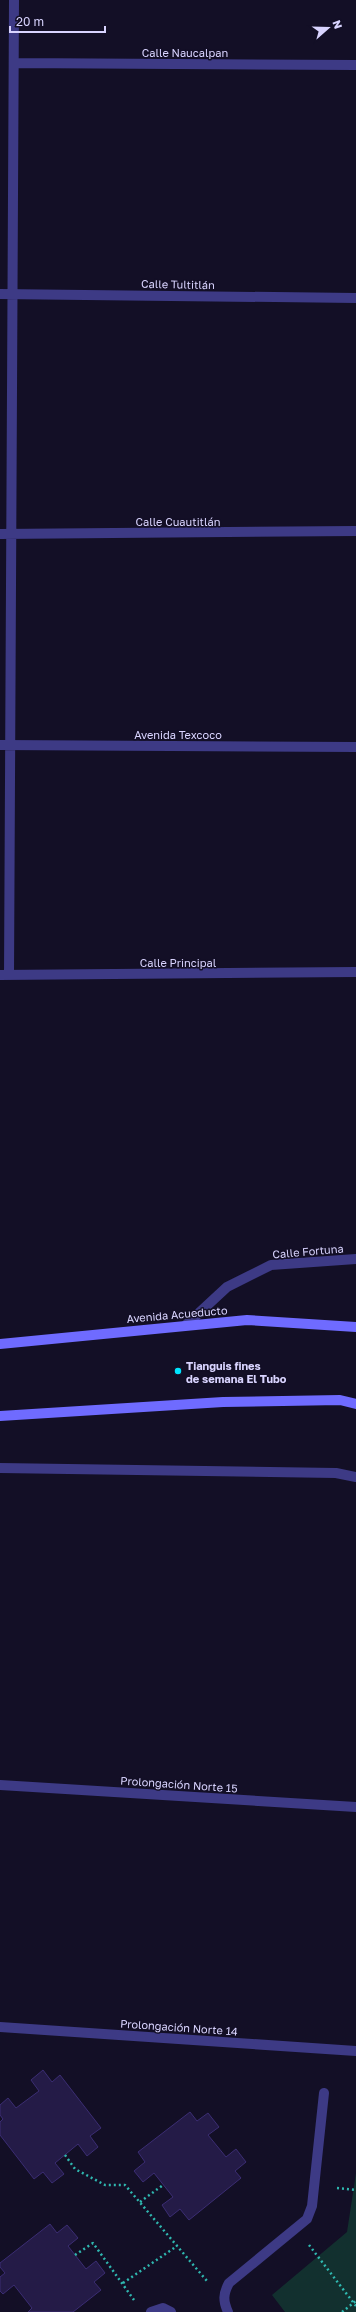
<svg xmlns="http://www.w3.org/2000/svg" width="356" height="2312" viewBox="0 0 356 2312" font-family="'Golos Text',sans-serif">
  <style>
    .green { fill: #12302f }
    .building { fill: #241b47; stroke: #3b2d73 }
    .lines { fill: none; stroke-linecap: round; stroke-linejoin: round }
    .path { stroke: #2fb8b0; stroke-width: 2.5; stroke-dasharray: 2 3; stroke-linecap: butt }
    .street { stroke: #3d3a85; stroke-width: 10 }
    .secondary { stroke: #6f6bff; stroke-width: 10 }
    .poi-dot { fill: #00e5ff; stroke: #130f26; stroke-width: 1.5 }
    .labels { text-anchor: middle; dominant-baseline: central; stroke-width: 3; stroke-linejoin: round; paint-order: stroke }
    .street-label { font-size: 11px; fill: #d9d4ff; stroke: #130f26 }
    .poi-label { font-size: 11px; font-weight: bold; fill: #d9d4ff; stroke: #130f26; text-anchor: start }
  </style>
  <rect width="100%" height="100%" fill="#130f26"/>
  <path class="green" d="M356,2173V2312H285L272,2295L347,2232Z"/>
  <path class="building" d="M43,2070L52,2082L60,2075L101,2128L90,2136L98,2147L87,2156L78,2144L55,2163L64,2174L52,2183L43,2172L34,2179L0,2135V2122L3,2119L0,2115V2105L8,2098L16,2108L39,2091L31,2080Z
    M190,2112L197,2121L208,2113L219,2127L208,2135L226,2157L236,2149L246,2162L235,2171L241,2178L189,2220L180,2209L170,2217L162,2205L173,2197L154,2173L143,2182L134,2171L145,2162L138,2152Z
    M50,2224L57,2233L67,2225L78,2238L68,2246L86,2269L96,2261L105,2273L94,2282L101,2290L73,2312H28L32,2308L14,2285L3,2294L0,2291V2277L5,2273L0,2267V2263Z"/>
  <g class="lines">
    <path class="path" d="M65,2155L75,2169L105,2185H125L207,2281
      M337,2188L356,2190
      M140,2202L163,2185
      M309,2245L356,2306
      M75,2255L93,2243L134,2300
      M123,2283L177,2246
      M342,2312L356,2301"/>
    <path class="street" d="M14,63L356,65
      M0,294L356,298
      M0,534L356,531
      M0,745L356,747
      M0,975L356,972
      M9,975L14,0
      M186,1325L227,1287L271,1265L356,1259
      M0,1468L336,1473L356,1477
      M0,1785L356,1807
      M0,2027L356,2051
      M151,2312L163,2308L171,2312
      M228,2312C223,2301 223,2294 229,2283L307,2219L312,2206L324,2093"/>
    <path class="secondary" d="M0,1344L247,1320L356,1327
      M0,1416L223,1402L340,1400L356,1404"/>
  </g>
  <circle class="poi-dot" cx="178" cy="1371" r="4"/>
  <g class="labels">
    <g class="street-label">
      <text x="185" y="52">Calle Naucalpan</text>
      <text transform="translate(178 284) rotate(1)">Calle Tultitlán</text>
      <text x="178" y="521">Calle Cuautitlán</text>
      <text x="178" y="734">Avenida Texcoco</text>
      <text x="178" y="962">Calle Principal</text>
      <text transform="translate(308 1251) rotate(-5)">Calle Fortuna</text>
      <text transform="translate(177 1314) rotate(-5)">Avenida Acueducto</text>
      <text transform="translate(179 1784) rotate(4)">Prolongación Norte 15</text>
      <text transform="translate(179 2027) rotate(4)">Prolongación Norte 14</text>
    </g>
    <g class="poi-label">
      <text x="186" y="1365">Tianguis fines<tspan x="186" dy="13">de semana El Tubo</tspan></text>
    </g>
  </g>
  <g transform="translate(328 28) rotate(70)" stroke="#130f26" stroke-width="3" paint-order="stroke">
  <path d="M0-3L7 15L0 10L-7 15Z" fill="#d9d4ff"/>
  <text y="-6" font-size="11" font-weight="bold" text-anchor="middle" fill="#d9d4ff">N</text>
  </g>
  <path d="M10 26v6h95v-6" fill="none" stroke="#d9d4ff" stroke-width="2"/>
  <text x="16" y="26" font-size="12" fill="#d9d4ff" stroke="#130f26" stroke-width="3" paint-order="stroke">20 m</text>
</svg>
